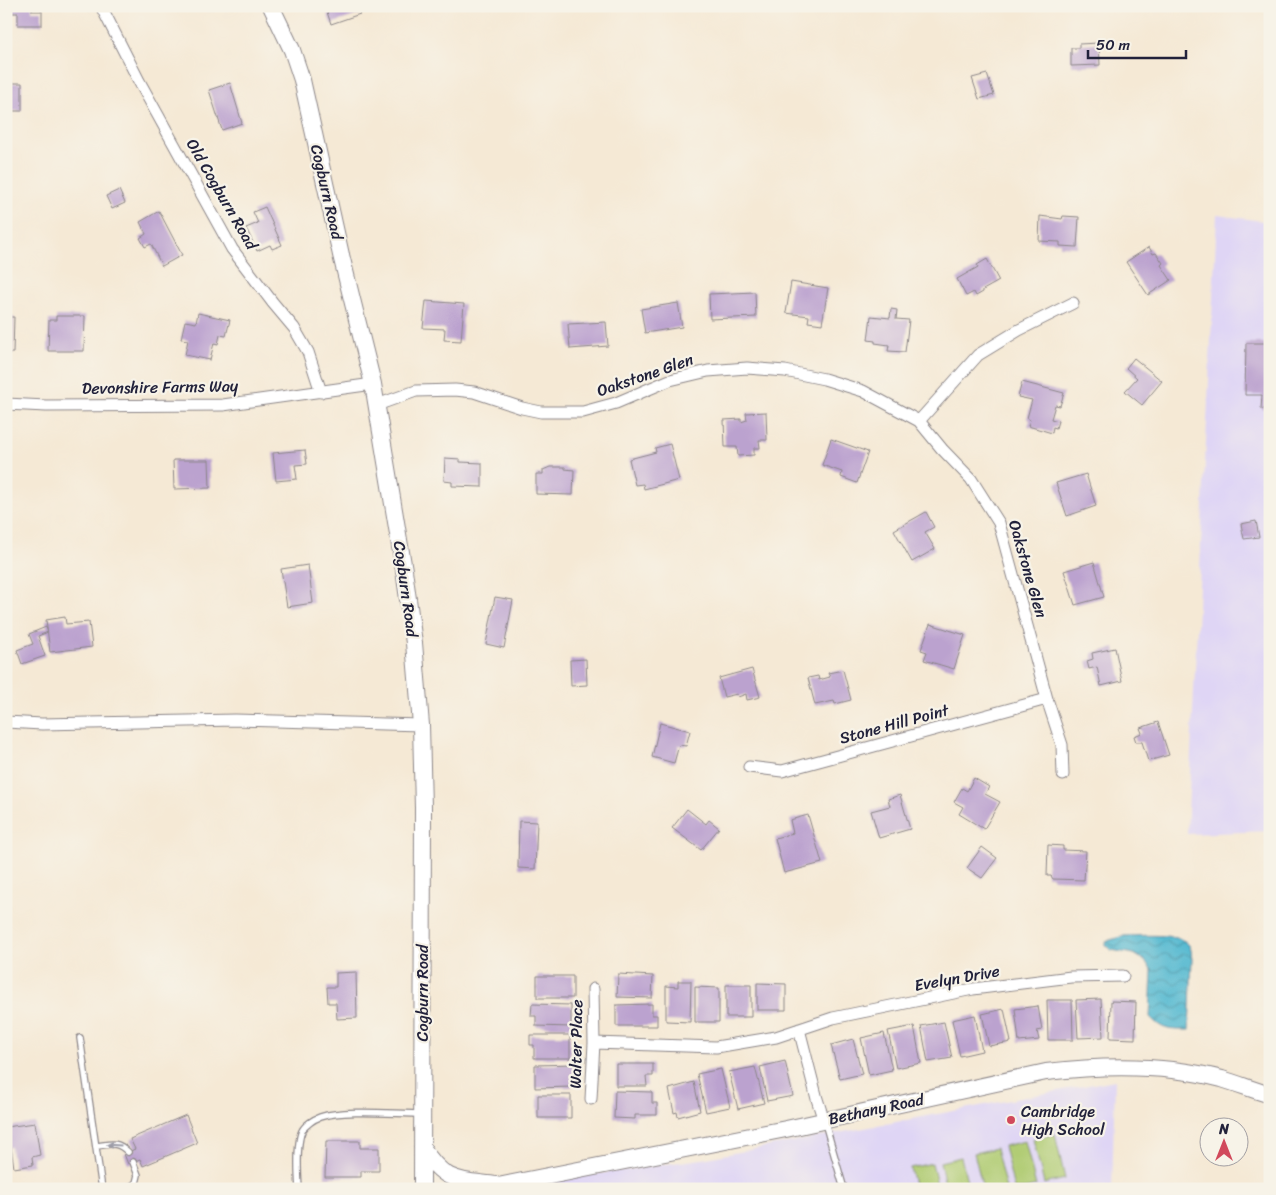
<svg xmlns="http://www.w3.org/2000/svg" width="1276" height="1195" viewBox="0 0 1276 1195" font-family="Sriracha,sans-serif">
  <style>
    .built { fill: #dfd5f5 }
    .garden { fill: #afcb71; stroke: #687656 }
    .water { fill: url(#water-waves); stroke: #3a6d86 }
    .building { fill: #bba2cf }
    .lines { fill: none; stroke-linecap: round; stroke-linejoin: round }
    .lane-casing { stroke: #8c8688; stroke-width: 8 }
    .street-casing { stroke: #8c8688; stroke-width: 13 }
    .secondary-casing { stroke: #8c8688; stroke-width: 18 }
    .lane { stroke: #fff; stroke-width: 5.5 }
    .street { stroke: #fff; stroke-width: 11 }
    .secondary { stroke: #fff; stroke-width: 16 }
    .oneway { fill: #9c9ca7 }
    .poi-dot { fill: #d1495b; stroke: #f7f3e8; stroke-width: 2 }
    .labels { text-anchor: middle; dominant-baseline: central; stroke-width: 4.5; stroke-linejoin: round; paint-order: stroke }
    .street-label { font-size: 16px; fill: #22223b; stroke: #f7f3e8 }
    .poi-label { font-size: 16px; fill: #22223b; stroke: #f7f3e8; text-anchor: start }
  </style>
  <defs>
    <pattern id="water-waves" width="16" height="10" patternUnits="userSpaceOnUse" patternTransform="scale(1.25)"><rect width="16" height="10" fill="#51b8d0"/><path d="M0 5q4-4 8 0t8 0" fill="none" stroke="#4395aa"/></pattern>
  </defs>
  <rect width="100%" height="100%" fill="#f7f3e8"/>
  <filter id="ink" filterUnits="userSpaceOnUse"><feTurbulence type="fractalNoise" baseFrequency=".02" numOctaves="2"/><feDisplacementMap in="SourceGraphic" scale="10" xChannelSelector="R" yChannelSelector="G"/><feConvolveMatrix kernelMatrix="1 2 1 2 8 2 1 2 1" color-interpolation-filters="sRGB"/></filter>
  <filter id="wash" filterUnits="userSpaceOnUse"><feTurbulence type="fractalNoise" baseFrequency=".0096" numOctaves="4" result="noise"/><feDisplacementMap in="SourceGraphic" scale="20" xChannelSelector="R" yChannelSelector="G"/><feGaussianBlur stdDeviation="1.12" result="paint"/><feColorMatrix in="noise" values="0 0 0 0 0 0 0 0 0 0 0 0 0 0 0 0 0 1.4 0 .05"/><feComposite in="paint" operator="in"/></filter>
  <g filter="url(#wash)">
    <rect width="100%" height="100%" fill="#f5e9d5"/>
    <path class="built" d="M1217,215L1270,222V831L1187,834Z
      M1115,1080L1112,1189H490L702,1159Z"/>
    <path class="garden" d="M1055,1134L1065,1179L1044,1184L1033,1139Z
      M1025,1141L1036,1186L1025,1189H1014L1004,1146Z
      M996,1148L1006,1189H983L974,1153Z
      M961,1157L969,1189H946L940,1162Z
      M932,1163L938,1189H915L910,1168Z"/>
    <path class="water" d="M1124,936C1139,936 1178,932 1188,944C1192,948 1191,954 1192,959L1189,1030C1171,1030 1163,1031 1150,1017L1152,970L1144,960L1134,954L1111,950L1105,945L1107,941Z"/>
    <g id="blocks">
      <path class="building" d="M7,6H32V11H42V25H18V13H7Z
        M325,6H357L360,14L331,24Z
        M1099,43L1100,65L1071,66V48H1079V44Z
        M987,74L994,95L979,99L972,78Z
        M6,83H22V111H6Z
        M230,83L242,123L222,130L209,90Z
        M119,190L125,203L112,209L106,196Z
        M265,207L282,245L272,249L270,245L257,251L246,228L258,223L253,212Z
        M159,211L182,255L162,266L151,244L145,247L140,238L146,234L140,222Z
        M1040,216L1062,219L1063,216L1079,217L1077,247L1060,246V242L1039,241Z
        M1149,247L1153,254L1156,253L1163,263L1161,265L1171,280L1148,295L1126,262Z
        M987,259L999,281L983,290V292L976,296L974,292L966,296L957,279L978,267L977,265Z
        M791,282L828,288L822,324L808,322L809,316L786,313Z
        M755,292L756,317L710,319L709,294Z
        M426,301L464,304L461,341L444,340L445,329L423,328Z
        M678,303L682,327L645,333L641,309Z
        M891,309L897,310L896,319L909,320L905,352L888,351L889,345L875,343V341L868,340L871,316L890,318Z
        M198,313L230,320L226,336L220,335L218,344L214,343L210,360L185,355L188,340L181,339L185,321L196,323Z
        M56,316H85L84,351H48L49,320H56Z
        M6,317H14L13,353H6Z
        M606,322L608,346L570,349L568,324Z
        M1246,343H1270V409H1261L1262,395H1245Z
        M1134,358L1162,381L1142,405L1125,391L1137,378L1126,368Z
        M1022,382L1064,393L1060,406L1055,405L1051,419L1058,421L1056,428L1053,427L1052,433L1028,426L1030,420L1027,418L1032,400L1018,397Z
        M766,412L767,440H759L760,448H754V455L738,456L737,447H725L724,420L741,419V422L747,420L746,413Z
        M831,439L868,452L857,483L841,477L842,472L822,465Z
        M670,444L679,480L644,489L643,484L635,485L629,459L656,452L655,448Z
        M305,450L307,464L295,465L297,479L276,481L273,453Z
        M445,458L460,459V462L482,463V487L452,486V482L444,481Z
        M173,460H209L210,488L174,489Z
        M550,467H565V469L574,470L573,495L536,494V474H543V470Z
        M1086,474L1096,506L1067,516L1056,483Z
        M1270,479V499H1269L1265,480Z
        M926,512L934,527L925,532L935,549L912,562L894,530Z
        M1256,521L1259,537L1244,539L1241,524Z
        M1094,562L1104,597L1075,605L1064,571Z
        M308,565L313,603L287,607L281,569Z
        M495,597L513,600L504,648L486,644Z
        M65,617L66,624L89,622L92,647L50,652L46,620Z
        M930,624L965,635L954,669L924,660L927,652L921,650Z
        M46,627L48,632L38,636L45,656L22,664L17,650L33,644L29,634Z
        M1115,648L1122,681L1101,686L1097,667L1089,669L1087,661L1093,659L1092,653Z
        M586,659L587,685L571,686L570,660Z
        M752,669L760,697L747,700L746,694L738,697L737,694L724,697L719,678Z
        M843,670L851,700L835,704L834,701L815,705L808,678L818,676L819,680L830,677L828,673Z
        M1158,722L1169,755L1148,761L1142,742H1136L1134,736L1142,733L1140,728Z
        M660,723L690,731L686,746L679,745L674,763L652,757Z
        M974,778L989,787L985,794L1000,802L984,829L959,814L963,807L954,802L962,788L967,791Z
        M900,795L910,829L879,838L871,811L890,806L888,799Z
        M687,809L706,824L709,820L719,828L701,850L672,828Z
        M808,815L822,863L784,873L775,838L793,833L790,820Z
        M519,821L537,822L535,869L518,868Z
        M1048,845L1063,846V850L1086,851L1084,880L1053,879L1051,876H1047Z
        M982,847L997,858L982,878L967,868Z
        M356,972L357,1018L337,1019L336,1003H328L327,987H336V973Z
        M618,974L653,976L652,998L617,997Z
        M537,976H573V998H537Z
        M678,981H691L690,1022L666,1021V986L678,987Z
        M757,983L786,984V1010H757Z
        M726,985H751V1017H726Z
        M695,987L719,988V1022H695Z
        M1101,999L1103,1037L1078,1038L1076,1000Z
        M1047,1000H1072L1073,1040H1048Z
        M1111,1001L1136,1002L1135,1039L1110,1038Z
        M532,1004L571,1005V1027L536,1026V1016H531Z
        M652,1004V1015H657V1026H616V1005Z
        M1038,1006L1042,1030L1037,1031L1039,1040L1019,1042L1015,1009Z
        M1004,1009L1011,1042L989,1046L982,1014Z
        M975,1015L982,1051L960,1056L952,1020Z
        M944,1022L952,1058L928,1062L921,1026Z
        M914,1026L921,1063L896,1068L888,1031Z
        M884,1033L892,1070L869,1075L861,1038Z
        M530,1035H570V1058H534V1045H530Z
        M853,1039L862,1074L840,1079L831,1045Z
        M785,1061L793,1096L767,1101L760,1067Z
        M575,1064V1074H571L572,1087L535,1088V1065Z
        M616,1064H653V1076H646L647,1086H616Z
        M755,1067L764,1103L738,1109L729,1072Z
        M721,1069L730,1107L706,1112L697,1074Z
        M694,1082L700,1111L678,1117L677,1112L674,1113L669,1089Z
        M615,1091L652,1092V1103H657V1115H635V1119L614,1118Z
        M538,1095H571V1118H538Z
        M186,1115L197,1143L143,1166L140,1159L128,1164L124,1154L135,1149L130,1139Z
        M35,1123L40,1155L32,1157L33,1165L14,1168L11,1147L6,1148V1127Z
        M326,1141H360V1148H379V1171H361V1177H325Z"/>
    </g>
  </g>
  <g filter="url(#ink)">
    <use href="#blocks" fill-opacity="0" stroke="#8c8688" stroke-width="1"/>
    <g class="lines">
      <g class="lane-casing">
        <path id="lane" d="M80,1038L102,1189
          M825,1123L844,1189
          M97,1146C111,1144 117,1141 128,1152
          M127,1189L136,1183L138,1175L133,1162
          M299,1189C298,1174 296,1144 302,1131C305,1125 314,1119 320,1117C345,1109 394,1114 421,1114"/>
      </g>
      <g class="street-casing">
        <path id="street" d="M101,6L139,81L232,249L273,303L294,328L308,352L321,392
          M6,404L46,406L223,405L373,384
          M377,405L416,391L455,390L474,392L522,408L541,412H583L616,403L670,380L708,371L747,368L785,371L824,379L863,391L919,421L942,449L971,479L999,523L1047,699L1062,745L1063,775
          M919,421L978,355L1019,330L1073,303
          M6,722L42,724L235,720L421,725
          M749,767L782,771L1047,699
          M799,1029L817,1099L824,1121
          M594,1043L716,1047L776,1037L833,1018L973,989L1071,977L1123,976
          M591,1099L594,1043L593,989"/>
      </g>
      <g class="secondary-casing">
        <path id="secondary" d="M271,6L292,50L302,80L341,255L373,384L404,570L414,643L421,725L423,808L422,1189
          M422,1147C444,1183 458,1180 496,1185
          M483,1189L786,1129L1046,1072C1104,1065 1165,1064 1222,1079C1238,1084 1254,1090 1270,1095"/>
      </g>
      <use href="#lane" class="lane"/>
      <use href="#street" class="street"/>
      <use href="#secondary" class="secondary"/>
    </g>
    <defs><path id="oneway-solid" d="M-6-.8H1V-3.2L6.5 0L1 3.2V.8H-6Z" transform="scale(1.25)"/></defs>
    <use class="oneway" href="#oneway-solid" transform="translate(114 1145) rotate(-176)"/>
  </g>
  <circle class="poi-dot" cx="1011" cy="1120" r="5"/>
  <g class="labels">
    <g class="street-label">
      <text transform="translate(327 192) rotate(77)">Cogburn Road</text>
      <text transform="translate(222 194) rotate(60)">Old Cogburn Road</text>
      <text transform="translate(645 375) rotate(-19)">Oakstone Glen</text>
      <text transform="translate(160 387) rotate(-1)">Devonshire Farms Way</text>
      <text transform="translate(1028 569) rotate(74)">Oakstone Glen</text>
      <text transform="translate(406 589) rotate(82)">Cogburn Road</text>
      <text transform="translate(894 724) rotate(-15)">Stone Hill Point</text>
      <text transform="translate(957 978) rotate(-10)">Evelyn Drive</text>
      <text transform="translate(422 993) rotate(-90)">Cogburn Road</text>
      <text transform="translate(576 1044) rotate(-89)">Walter Place</text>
      <text transform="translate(876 1109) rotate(-12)">Bethany Road</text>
    </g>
    <g class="poi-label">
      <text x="1021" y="1111">Cambridge<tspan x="1021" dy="18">High School</tspan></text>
    </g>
  </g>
  <rect width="1276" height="1195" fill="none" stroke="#f7f3e8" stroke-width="25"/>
  <g transform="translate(1224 1142)"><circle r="24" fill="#f7f3e8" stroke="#a29fa3"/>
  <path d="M0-4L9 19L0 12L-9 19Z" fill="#d1495b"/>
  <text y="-8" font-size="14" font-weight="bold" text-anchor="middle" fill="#22223b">N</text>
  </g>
  <path d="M1088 50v8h98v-8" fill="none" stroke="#22223b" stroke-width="2.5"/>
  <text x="1096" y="50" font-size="15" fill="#22223b" stroke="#f7f3e8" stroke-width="4" paint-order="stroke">50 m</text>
</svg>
